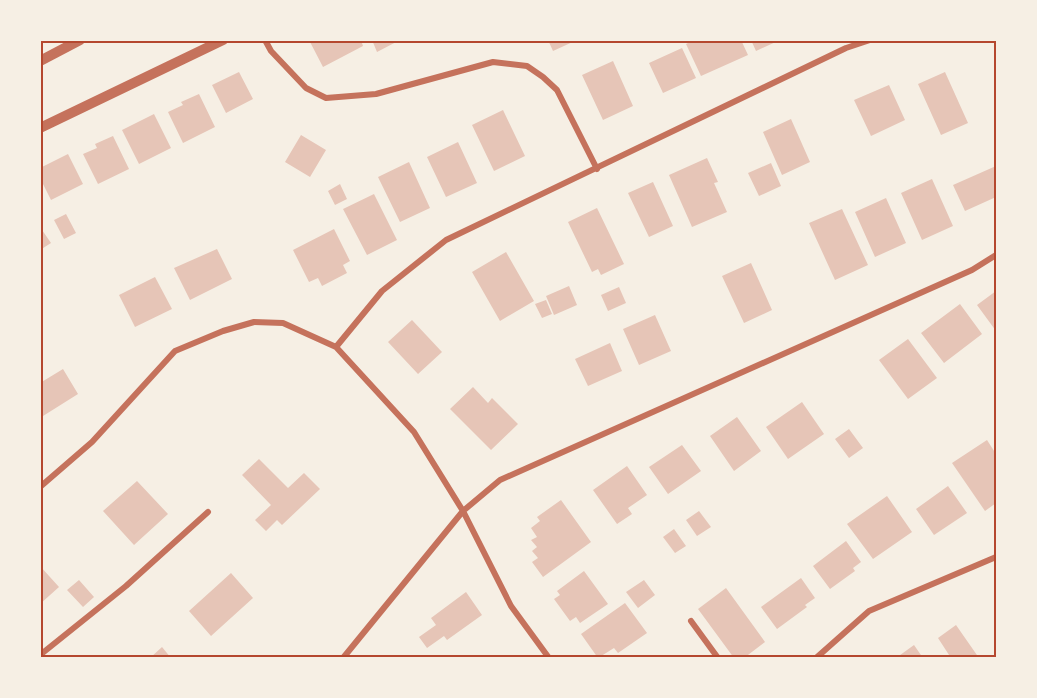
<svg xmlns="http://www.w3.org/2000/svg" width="1037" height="698" viewBox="0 0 1037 698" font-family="'Source Serif 4',serif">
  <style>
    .building { fill: #e6c5b7 }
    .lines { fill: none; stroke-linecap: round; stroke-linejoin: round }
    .minor { stroke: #c5725c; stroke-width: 6 }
    .tertiary { stroke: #c5725c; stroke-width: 10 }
    .neatline { fill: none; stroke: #b5482f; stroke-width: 2 }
  </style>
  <rect width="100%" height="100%" fill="#f6efe4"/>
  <path class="building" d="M309,40H361L363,46L323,67Z
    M372,40H400L377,52Z
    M548,40H577L553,51Z
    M694,40H741L748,55L701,76L686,44Z
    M751,40H780L756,51Z
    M682,48L696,78L663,93L649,63Z
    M613,61L633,106L603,120L582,75Z
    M239,72L253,99L226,113L212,85Z
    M945,72L968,123L941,135L918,84Z
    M889,85L905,120L871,136L854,100Z
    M199,94L215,127L183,143L168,112L183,105L181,102Z
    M503,110L525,156L494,171L472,125Z
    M154,114L171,148L139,164L122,130Z
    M791,119L810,162L782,175L763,132Z
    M301,135L326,150L310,177L285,162Z
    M113,136L129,169L98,184L83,154L97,148L95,144Z
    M458,142L477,183L446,197L427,157Z
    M68,154L83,184L51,200L40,178V168Z
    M707,158L718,182L714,183L727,212L692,227L669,175Z
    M409,162L430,208L400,222L378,177Z
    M771,163L781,186L759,196L748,173Z
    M996,166V197L965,211L953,185Z
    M932,179L953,226L922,240L901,193Z
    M653,182L673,226L649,237L628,193Z
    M340,184L347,199L335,205L328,191Z
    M374,194L397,240L367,255L343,209Z
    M886,198L906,243L875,257L855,212Z
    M597,208L624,264L601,275L598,269L592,272L568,222Z
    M842,209L868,265L835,280L809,223Z
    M66,214L76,233L64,239L54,220Z
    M40,227L51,243L40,250Z
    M334,229L350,261L343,265L347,273L322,286L318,278L309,282L293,250Z
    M217,249L232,279L190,300L174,268Z
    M506,252L534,301L500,321L472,272Z
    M751,263L772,310L744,323L722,276Z
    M155,277L172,309L135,327L119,295Z
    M569,286L577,305L554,315L546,296Z
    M619,287L626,303L608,311L601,295Z
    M996,291V331L977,305Z
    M546,300L552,314L542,318L535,304Z
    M960,304L982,334L944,363L921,333Z
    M655,315L671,351L639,365L623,329Z
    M412,320L442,352L418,374L388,342Z
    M908,339L937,378L908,399L879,360Z
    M610,343L622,371L588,386L575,359Z
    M63,369L78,394L43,416L40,412V383Z
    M473,387L488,403L492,398L518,424L491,450L450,409Z
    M802,402L824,434L788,459L766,427Z
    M737,417L761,451L734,471L710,436Z
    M849,429L863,448L849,458L835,439Z
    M987,440L996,454V503L985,511L952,463Z
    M682,445L701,471L668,494L649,467Z
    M259,459L288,488L304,473L320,489L282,525L277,520L266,531L255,520L271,505L242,475Z
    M627,466L647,495L628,508L632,514L617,524L593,490Z
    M137,481L168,514L134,545L103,511Z
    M948,486L967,513L934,535L916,509Z
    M887,496L912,532L873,559L847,524Z
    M561,500L591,542L543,577L532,562L538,558L532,551L537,547L531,540L537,537L531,528L540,521L537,517Z
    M699,511L711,527L697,536L686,520Z
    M674,529L686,546L675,553L663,537Z
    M846,541L861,562L853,568L855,571L830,589L813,566Z
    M40,566L59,587L40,604Z
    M584,571L608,604L580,623L576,617L570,621L554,599L560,595L557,591Z
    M231,573L253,598L211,636L189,611Z
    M801,578L815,598L805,605L807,607L777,629L761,607Z
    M79,580L94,597L83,607L67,590Z
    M644,580L655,595L638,608L626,592Z
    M726,588L765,642L744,658H734L698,609Z
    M466,592L482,615L447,640L444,636L427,648L419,637L436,625L431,618Z
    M625,603L647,633L618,653L614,648L598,658L581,634Z
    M956,625L979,658H951L938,638Z
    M914,645L923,658H896Z
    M162,647L171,658H150Z"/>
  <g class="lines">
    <path class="minor" d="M265,40L271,51L306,88L326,98L376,94L493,62L527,66L543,77L557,90L597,169
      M336,347L382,291L446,240L846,48L870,40
      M40,487L92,442L175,351L223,331L254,322L283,323L336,347L414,432L463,511L511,606L549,658
      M691,621L718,658
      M40,655L126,586L208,512
      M343,658L463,511L500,480L972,270L996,255
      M816,658L869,611L996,557"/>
    <path class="tertiary" d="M40,61L80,40
      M40,128L223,40"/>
  </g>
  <rect width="1037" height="698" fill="none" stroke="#f6efe4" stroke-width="84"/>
  <rect x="42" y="42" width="953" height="614" class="neatline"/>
</svg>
